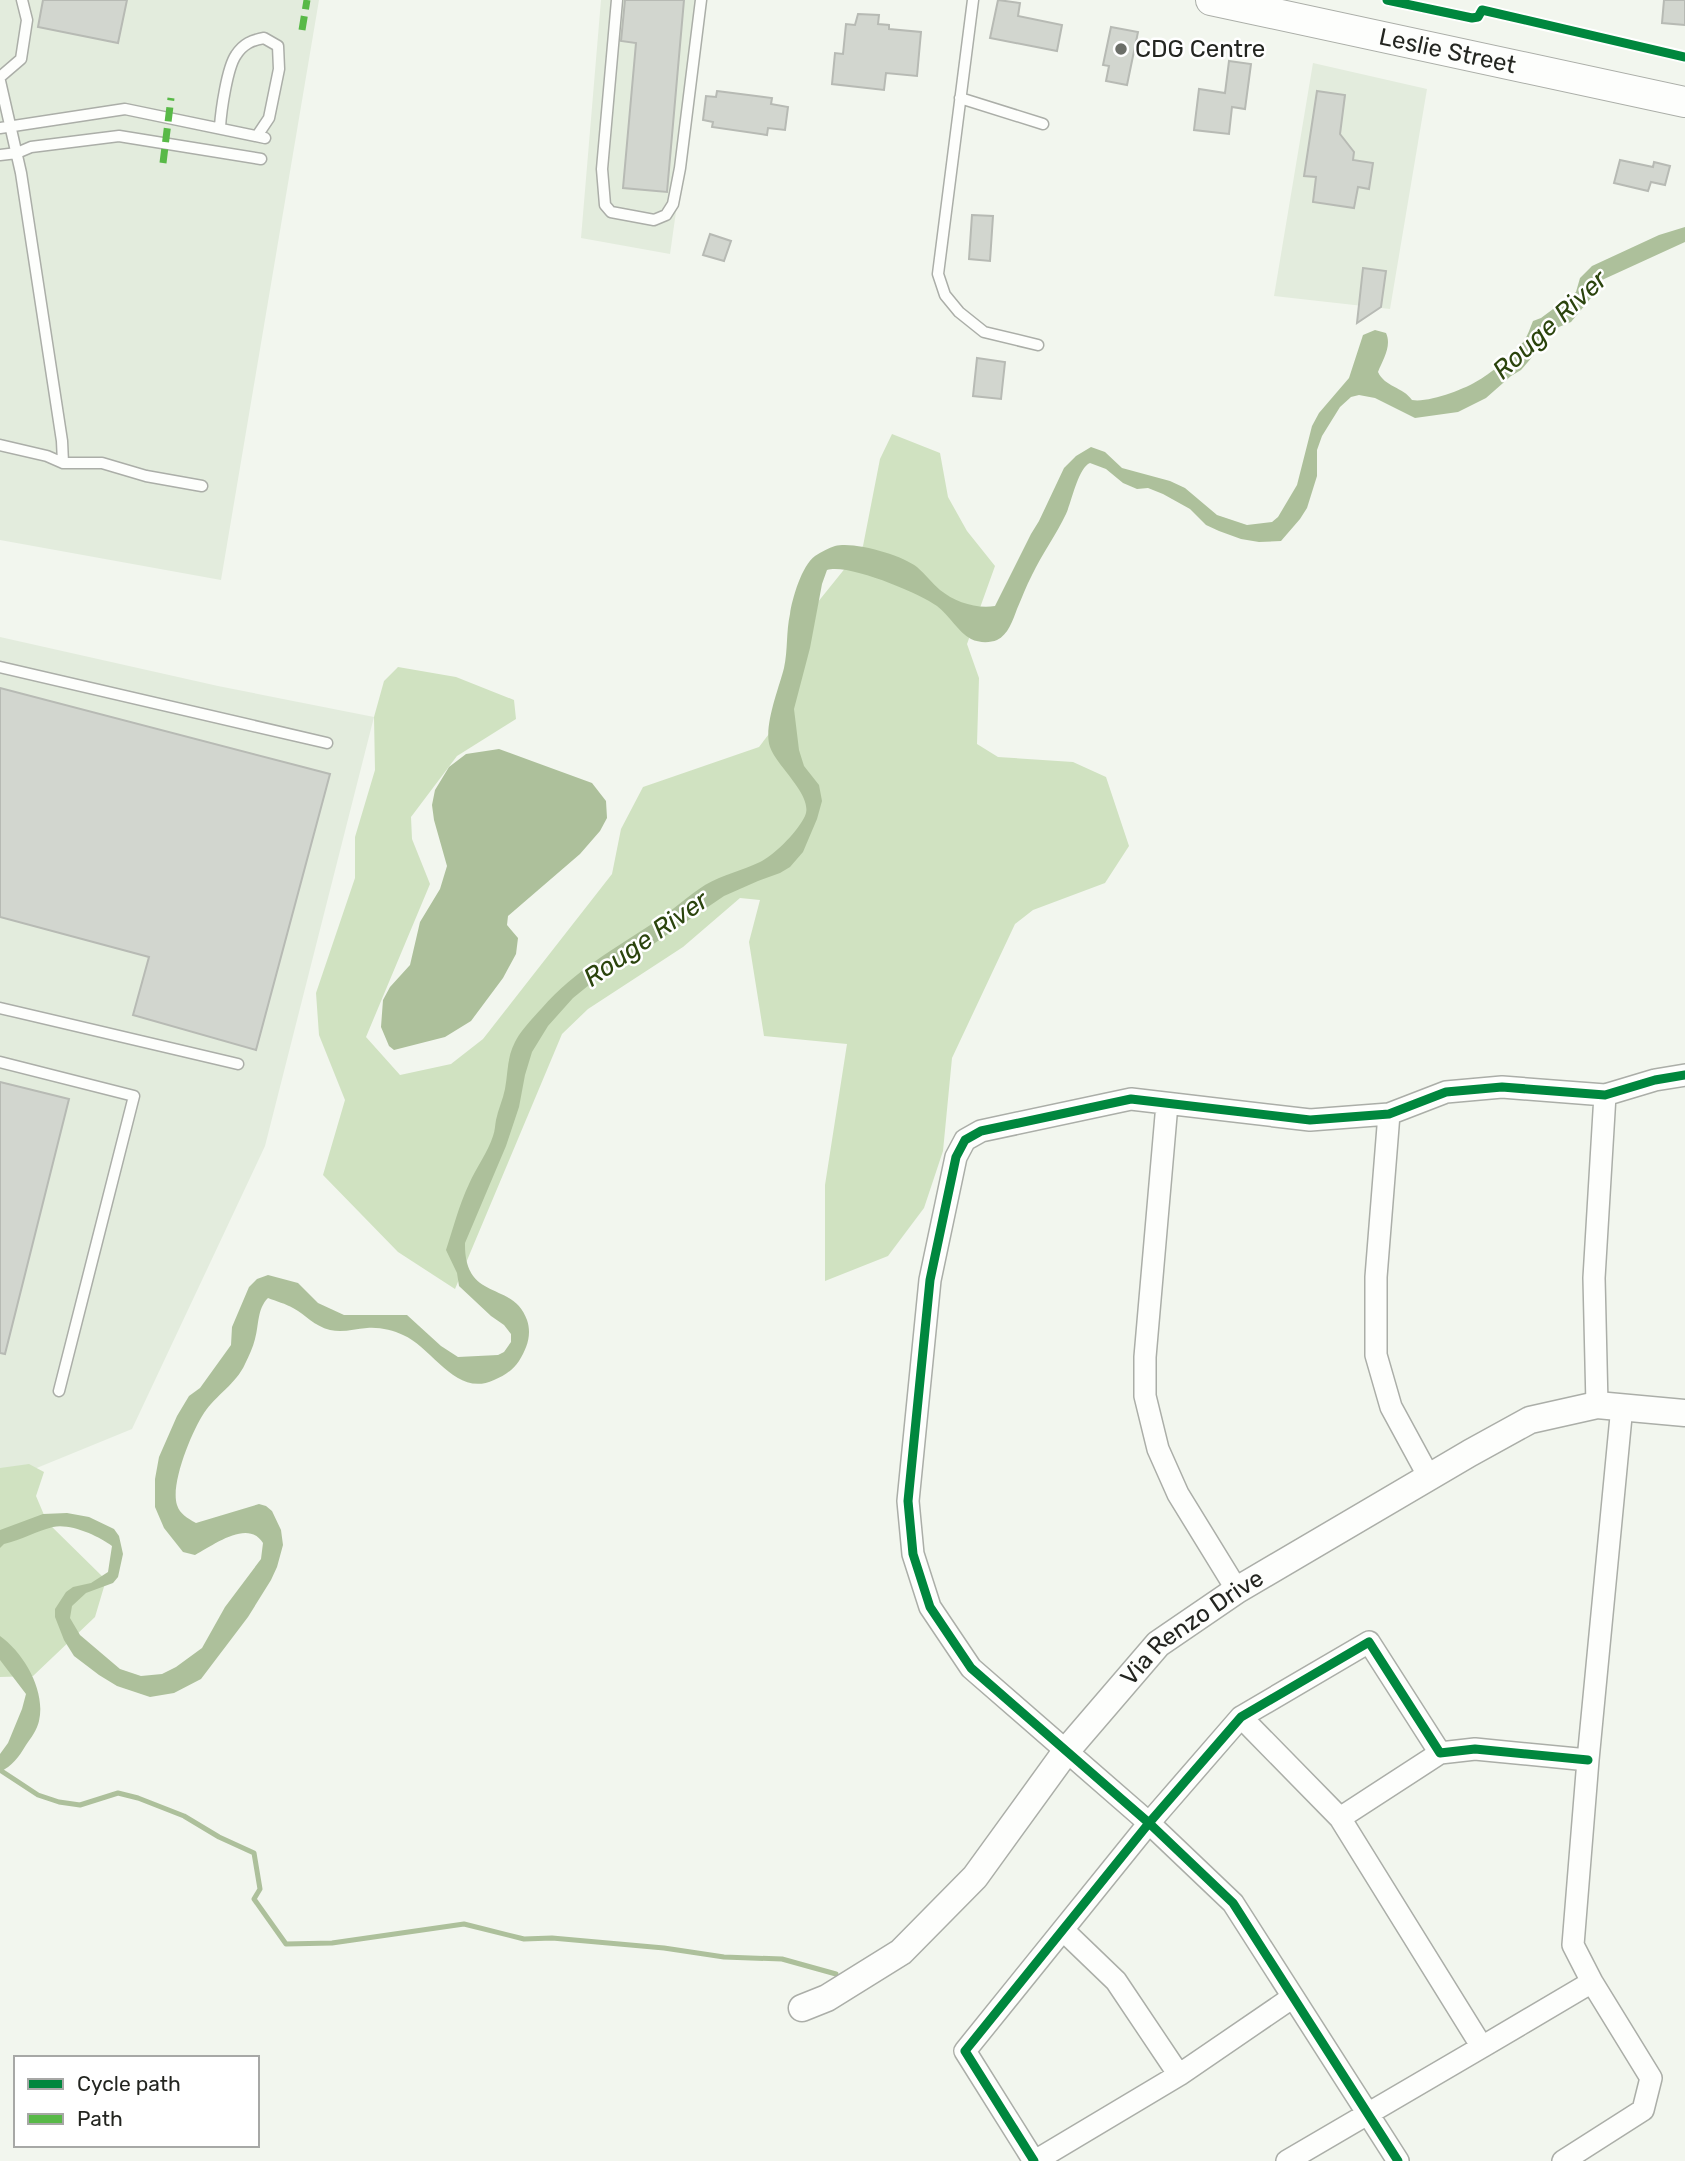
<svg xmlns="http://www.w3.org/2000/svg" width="1685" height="2161" viewBox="0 0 1685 2161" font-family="Rubik,sans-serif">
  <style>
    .built { fill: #e3ecdd }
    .forest { fill: #d0e2c1 }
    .water { fill: #adc09b }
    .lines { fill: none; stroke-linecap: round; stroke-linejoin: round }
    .stream { stroke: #adc09b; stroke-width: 5 }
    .building { fill: #d2d6cf; stroke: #b7bab4; stroke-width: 2 }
    .service-casing { stroke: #abaea8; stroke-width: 13 }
    .minor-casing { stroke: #abaea8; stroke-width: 24 }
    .tertiary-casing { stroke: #abaea8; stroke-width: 29 }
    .secondary-casing { stroke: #abaea8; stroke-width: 32 }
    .service { stroke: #fdfefc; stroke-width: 10 }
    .minor { stroke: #fdfefc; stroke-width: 21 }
    .tertiary { stroke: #fdfefc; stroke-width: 26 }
    .secondary { stroke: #fdfefc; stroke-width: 30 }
    .quiet { stroke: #58b947; stroke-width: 7; stroke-dasharray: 14 7; stroke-linecap: butt }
    .cycleway-casing { stroke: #fff; stroke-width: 13 }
    .cycleway { stroke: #00873e; stroke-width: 9 }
    .poi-dot { fill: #6b6e68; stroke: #fff; stroke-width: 2.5 }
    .labels { text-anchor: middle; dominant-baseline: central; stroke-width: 5; stroke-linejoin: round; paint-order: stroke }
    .poi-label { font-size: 24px; fill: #232520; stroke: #fff; text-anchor: start }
    .street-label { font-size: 24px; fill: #232520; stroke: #fff }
    .water-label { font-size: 26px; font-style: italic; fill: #2b440d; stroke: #fff }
  </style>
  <rect width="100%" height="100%" fill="#f2f6ee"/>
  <path class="built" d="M0,0H319L221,580L0,540Z
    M601,0H706L670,254L581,238Z
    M1313,63L1427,89L1390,309L1274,296Z
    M0,637L218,686L374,717L265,1146L132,1429L0,1483Z"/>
  <path class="forest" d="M892,434L940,453L948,497L967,531L995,566L967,644L979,678L977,744L998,757L1073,762L1106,777L1129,846L1105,883L1033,910L1015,924L952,1058L943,1151L924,1208L888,1256L825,1281V1185L847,1044L764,1036L749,942L760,900L740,898L683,947L588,1009L562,1034L455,1289L398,1252L323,1175L345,1100L319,1035L316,993L355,878V837L375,770L374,717L384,681L398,667L456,677L514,700L516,719L457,756L411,817L412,839L430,884L366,1037L400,1075L451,1064L483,1039L612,874L621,829L643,787L759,747L775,726L805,618L863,546L880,459Z
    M29,1464L44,1472L36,1496L47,1522L106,1580L95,1617L33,1676L0,1677V1468Z"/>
  <path class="water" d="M1685,227V242L1602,280L1595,293L1571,322L1554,329L1541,338L1533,356L1521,370L1511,376L1486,398L1458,412L1415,418L1375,398L1359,395L1351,397L1340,407L1322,436L1317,450V476L1307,508L1300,519L1281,541L1259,542L1241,539L1219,531L1206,525L1190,509L1163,494L1148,488L1137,489L1123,483L1106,469L1090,463C1078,468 1072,501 1066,514C1056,535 1042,554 1032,575C1026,586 1022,598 1017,609C1013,620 1008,635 997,640C990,643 979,643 971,639C958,632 949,615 937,606C919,593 848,563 827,570L822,584L810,648L794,709L799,750L804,766L819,785L822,801L817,819L803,852L790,867L780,873L758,881L724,896L649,947L620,960L573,998L548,1026L532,1052L525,1075L519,1107L506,1146L465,1243C464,1303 513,1280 527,1320C532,1335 527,1348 519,1361C513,1370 504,1376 494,1380C456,1398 433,1348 403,1335C393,1330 379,1327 367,1328C354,1329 343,1333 330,1330C314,1326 306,1315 293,1308C286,1304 276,1301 268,1298C257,1309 259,1325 255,1339C253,1347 249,1356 245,1364C236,1384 216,1395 204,1413C192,1431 170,1484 177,1505C180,1514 187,1518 196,1523L259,1504L266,1506L272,1511L281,1530L283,1545L277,1567L271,1580L248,1617L201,1679L174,1693L150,1697L117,1686L99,1675L74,1656L64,1640L55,1617V1609L66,1592L73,1587L91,1583L108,1572L112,1546C99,1536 70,1523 53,1527C37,1531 21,1540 4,1544L0,1548V1530L43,1514L67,1513L89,1517L114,1529L119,1536L123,1554L118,1577L113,1583L86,1593L72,1606L70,1618L80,1635L120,1669L141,1676L162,1674L176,1667L202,1648L225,1607L261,1559L263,1543C248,1519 214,1545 195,1555L183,1552L164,1528L155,1507V1479L159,1457L177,1416L189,1396L200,1388L231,1345L232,1327L249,1287L257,1279L268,1275L298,1283L318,1303L344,1315H407L441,1346L458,1357L498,1355L504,1352L511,1342V1334L504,1325L491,1316L459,1286L457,1273L446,1250C453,1229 459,1205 469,1184C476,1168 488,1152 493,1136C495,1131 495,1125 496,1120C498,1110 503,1099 505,1089C508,1073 507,1057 515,1042C521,1030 533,1018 542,1008C574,971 617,947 658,920C674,909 688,896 705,885C724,874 742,871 760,862C775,855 798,831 805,816C814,796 777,767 770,747C763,727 779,688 784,668C788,650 786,632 790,614C792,599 802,565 815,556C821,552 829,548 835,546C854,541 902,555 917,567C925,574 932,583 940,590C955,602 976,609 995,606L1031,534L1039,521L1064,468L1076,456L1091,447L1105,452L1122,468L1170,481L1185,488L1217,515L1247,525L1272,522L1278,517L1297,485L1312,426L1319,413L1349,378L1363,335L1375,330L1386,333C1392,346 1383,359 1378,372C1385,387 1403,387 1412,400C1429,403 1465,389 1479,380C1493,372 1514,354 1524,341C1528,335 1530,328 1533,321L1541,318L1576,292L1580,278L1592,266L1659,235Z
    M499,749L592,783L606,801L607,818L600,831L580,854L508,916L507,925L518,938L516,954L503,978L471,1021L445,1037L394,1050L389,1046L381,1027L383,1000L390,987L410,965L420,922L440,889L447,866L434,820L432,805L435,790L449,767L466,754Z
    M0,1636C24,1653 46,1691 39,1721C37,1730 31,1738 26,1745C19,1757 12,1766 0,1772V1754L8,1743L22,1709L26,1694L0,1660Z"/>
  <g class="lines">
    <path class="stream" d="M0,1770L38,1795L59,1802L80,1805L118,1793L138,1798L184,1816L219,1837L254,1853L260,1889L254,1899L286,1944L332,1943L464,1924L524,1939L552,1938L664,1948L724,1957L782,1959L836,1974"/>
  </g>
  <path class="building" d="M43,0H127L118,43L38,27Z
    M625,0H684L667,192L623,188L636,43L621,41Z
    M998,0L1020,3L1018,16L1062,25L1057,51L990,38Z
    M1664,0H1685V25L1662,23Z
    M858,14L879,15L878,24L889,25V29L921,32L917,76L886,73L884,90L832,84L835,53L843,54L846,24L855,25Z
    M1111,27L1138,32L1127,85L1106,81L1109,66L1103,65Z
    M1229,61L1251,64L1245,109L1232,107L1229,134L1194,130L1199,89L1225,93Z
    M717,91L772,98L771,104L788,107L785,130L768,128L767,135L712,127L713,122L703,120L706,96L716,97Z
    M1317,91L1345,95L1340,134L1354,152L1353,160L1373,163L1369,189L1358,187L1354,208L1313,202L1316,177L1304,176Z
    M1620,160L1653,167L1654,162L1670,166L1665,185L1651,182L1648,191L1614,183Z
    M972,215L993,216L990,261L969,259Z
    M710,234L731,241L724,261L703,255Z
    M1363,268L1386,271L1381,307L1357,323Z
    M977,358L1005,362L1001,399L973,396Z
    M0,688L330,774L256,1050L133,1015L149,957L0,917Z
    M0,1082L69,1099L5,1354L0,1353Z"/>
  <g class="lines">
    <g class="service-casing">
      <path id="service" d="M617,0L602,169L605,205L611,212L654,220L666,215L673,204L680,168L701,0
        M973,0L938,274L945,295L959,312L984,332L1038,345
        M0,77L21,59L27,20L22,0
        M0,81L21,173L62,441L63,463
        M960,98L1043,124
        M220,127C221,111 227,68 236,55C243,44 252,40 264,38L278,46L279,69L269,118L257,136
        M0,128L125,109L265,138
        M0,155L17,153L31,147L119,136L261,159
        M0,445L47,456L63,463H102L146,476L202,486
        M0,667L327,743
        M0,1008L238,1064
        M0,1062L134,1096L59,1391"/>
    </g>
    <g class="minor-casing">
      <path id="minor" d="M1167,1104L1145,1357V1396L1158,1449L1178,1494L1237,1590
        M1389,1114L1376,1277V1355L1391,1407L1429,1477
        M1597,1405L1594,1278L1605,1095
        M1241,1717L1340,1818
        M1063,1930L1116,1981L1179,2075L1293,1997
        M1482,2047L1592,1982
        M1034,2161L965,2051L1149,1823L971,1668L930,1607L913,1554L908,1501L930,1280L956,1157L965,1140L981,1131L1131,1099L1310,1120L1389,1114L1446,1092L1502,1087L1605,1095L1655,1080L1685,1075
        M1035,2161L1179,2075
        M1287,2161L1482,2047L1340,1818L1440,1753
        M1398,2161L1233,1903L1149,1823L1241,1717L1369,1642L1440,1753L1475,1749L1588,1760
        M1563,2161L1643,2110L1651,2078L1592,1982L1573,1945L1588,1760L1622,1406"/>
    </g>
    <g class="tertiary-casing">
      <g id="tertiary">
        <path id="s1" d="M802,2008L827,1998L901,1952L975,1877L1067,1750L1158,1644L1237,1590L1470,1453L1530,1420L1597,1405L1685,1413"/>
      </g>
    </g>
    <g class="secondary-casing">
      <g id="secondary">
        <path id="s2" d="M1211,0L1685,102"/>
      </g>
    </g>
    <use href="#service" class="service"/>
    <use href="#minor" class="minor"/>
    <use href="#tertiary" class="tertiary"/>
    <use href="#secondary" class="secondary"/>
    <path class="quiet" d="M302,30L307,0
      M163,163L171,98"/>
    <g class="cycleway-casing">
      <path id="cycleway" d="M1387,0L1472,18L1478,17L1482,10L1685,57
        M1034,2161L965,2051L1149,1823L971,1668L930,1607L913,1554L908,1501L930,1280L956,1157L965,1140L981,1131L1131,1099L1310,1120L1389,1114L1446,1092L1502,1087L1605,1095L1655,1080L1685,1075
        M1398,2161L1233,1903L1149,1823L1241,1717L1369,1642L1440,1753L1475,1749L1588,1760"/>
    </g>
    <use href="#cycleway" class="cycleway"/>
  </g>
  <circle class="poi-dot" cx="1121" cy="49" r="7"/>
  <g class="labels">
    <g class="poi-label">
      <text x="1135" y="49">CDG Centre</text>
    </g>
    <g class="street-label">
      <text stroke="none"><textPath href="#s2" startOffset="242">Leslie Street</textPath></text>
      <text stroke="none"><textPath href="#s1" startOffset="553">Via Renzo Drive</textPath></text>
    </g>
    <g class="water-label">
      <text transform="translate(1550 325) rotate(-43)">Rouge River</text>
      <text transform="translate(646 939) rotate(-35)">Rouge River</text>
    </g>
  </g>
  <rect x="14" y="2056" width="245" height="91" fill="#ffffff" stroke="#a7a8a6" stroke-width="2"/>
  <rect x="28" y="2079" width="35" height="10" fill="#00873e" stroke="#a7a8a6" stroke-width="2"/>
  <text x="77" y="2091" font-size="21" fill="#232520">Cycle path</text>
  <rect x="28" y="2114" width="35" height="10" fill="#58b947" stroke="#a7a8a6" stroke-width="2"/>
  <text x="77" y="2126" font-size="21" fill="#232520">Path</text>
</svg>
